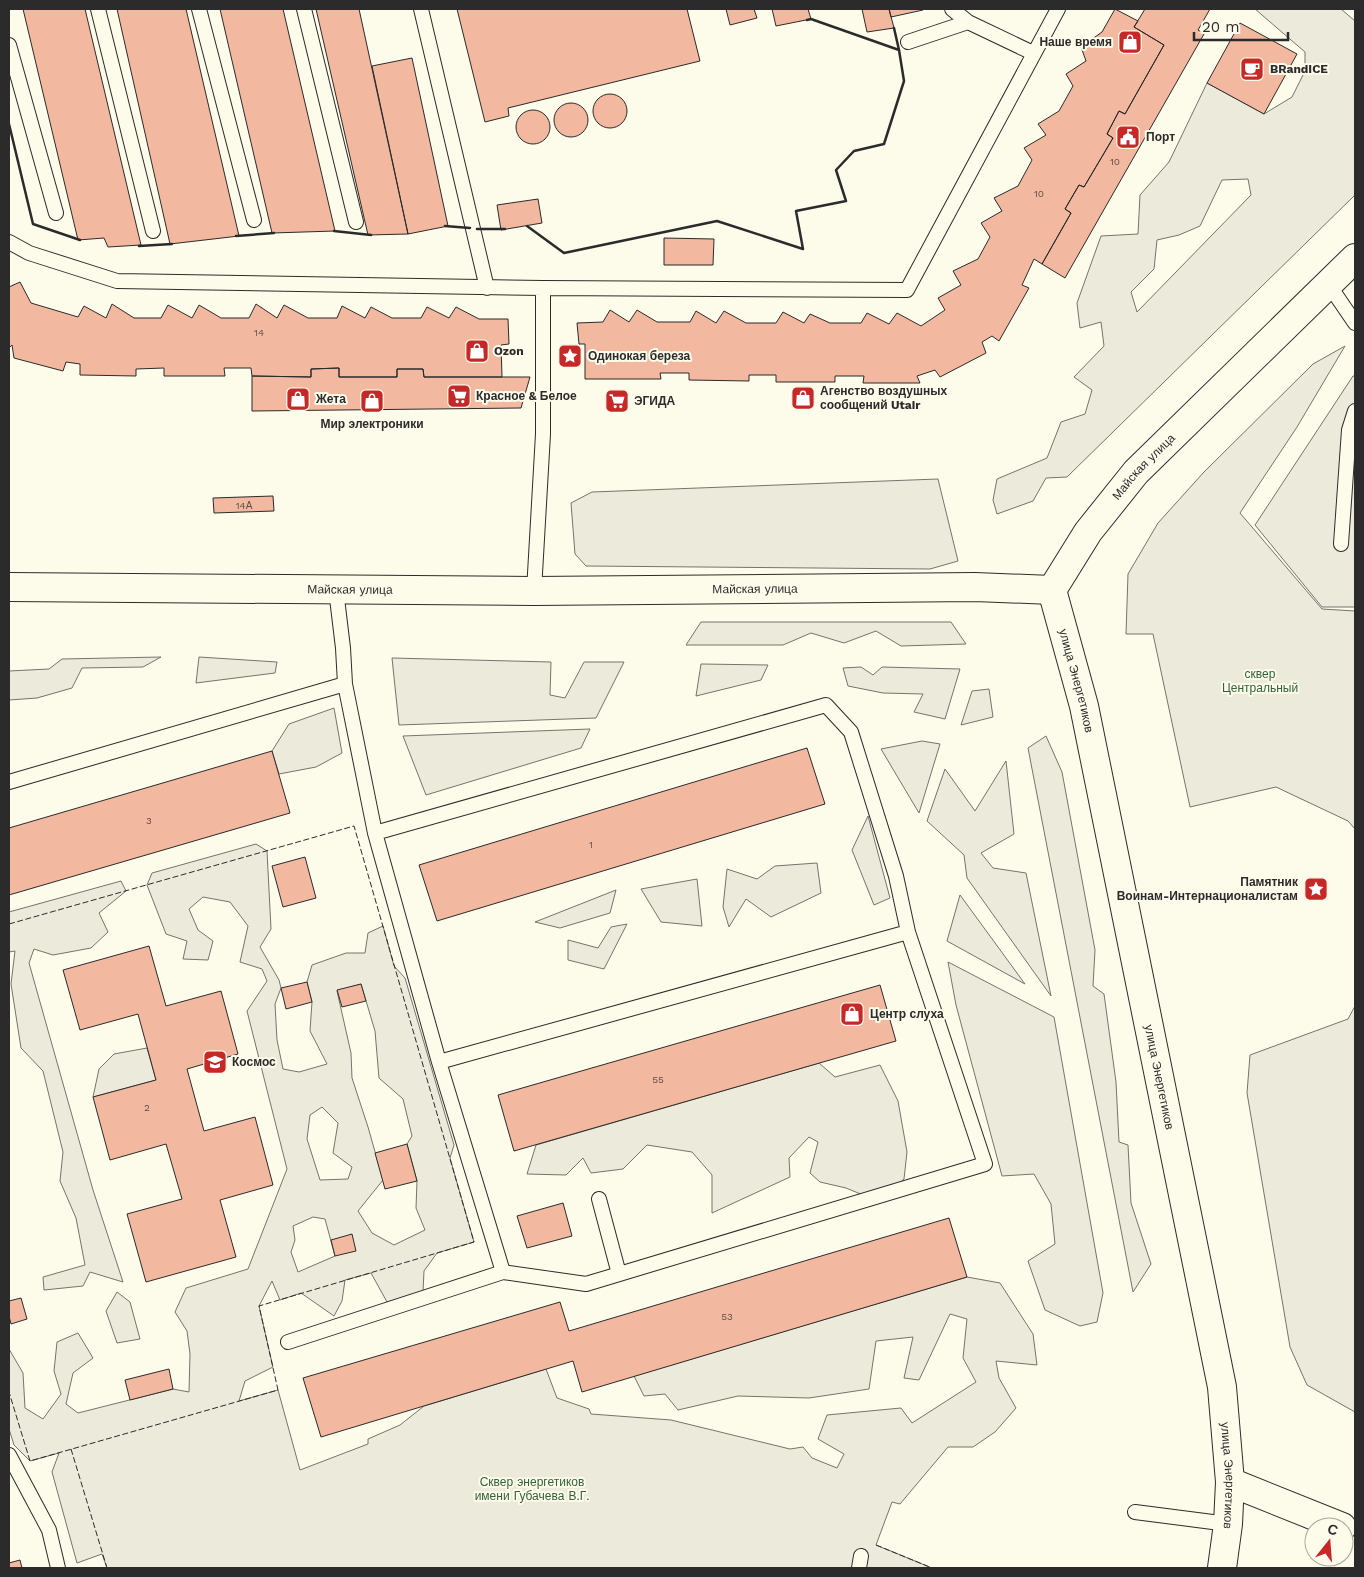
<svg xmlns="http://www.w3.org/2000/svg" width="1364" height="1577" viewBox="0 0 1364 1577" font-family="'Work Sans',sans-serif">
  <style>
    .green { fill: #ecebdb; stroke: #74746e; fill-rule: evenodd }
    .parking { fill: #eceadb; stroke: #74746e }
    .building { fill: #f2b8a0; stroke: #2b2b2b }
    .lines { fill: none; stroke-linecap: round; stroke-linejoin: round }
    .lane-casing { stroke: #2b2b2b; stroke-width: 16 }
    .secondary-casing { stroke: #2b2b2b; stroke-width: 30 }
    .lane { stroke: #fdfbea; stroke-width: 14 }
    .secondary { stroke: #fdfbea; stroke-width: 28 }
    .fence { stroke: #2b2b2b; stroke-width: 1; stroke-dasharray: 6 2.5; stroke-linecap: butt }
    .wall { stroke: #2b2b2b; stroke-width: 2.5 }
    .labels { text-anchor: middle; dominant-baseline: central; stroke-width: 4; stroke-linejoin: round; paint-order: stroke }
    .number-label { font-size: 10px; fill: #5d4e48 }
    .poi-label { font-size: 12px; font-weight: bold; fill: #2b2b2b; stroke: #fdfbea; text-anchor: start }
    .street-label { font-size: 12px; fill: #2b2b2b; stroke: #fdfbea }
    .park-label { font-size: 12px; fill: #34623c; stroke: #fdfbea }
  </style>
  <rect width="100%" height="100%" fill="#fdfbea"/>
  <path class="green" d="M1255,9H1341L1355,21V195L1067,477L1046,478L1033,501L997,514L993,500L997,479L1047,458L1061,422L1085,414L1092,390L1074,377L1104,346L1101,322L1080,328L1077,303L1101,236L1138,234L1140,195L1169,162L1207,83L1264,114L1292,97L1305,71V52ZM1248,179L1251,195L1137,312L1131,292L1154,269L1157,240L1179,235L1200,226L1222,180Z
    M1345,346L1297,427L1240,513L1322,609L1355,611V829L1348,821L1276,787L1190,807L1153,634H1126L1128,574L1158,523L1204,472L1313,364Z
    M938,479L958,561L930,569L586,566L575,554L571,503L592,492Z
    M701,622H951L966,644L901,646L876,631L844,643L811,633L783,645H686Z
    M161,657L143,667L82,668L72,688L37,698L9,700V671L49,669L62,659Z
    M199,657L277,662L275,673L196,683Z
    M392,658L551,662L550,695L565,698L584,662H624L596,718L399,725Z
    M701,664L768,665L761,680L696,696Z
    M861,667L873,675L882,667L960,669L945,719L914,712L923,694L883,693L848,686L843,668Z
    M989,689L993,717L961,725L972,691Z
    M334,708L342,753L316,767L279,774L272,751L289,724Z
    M590,729L581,748L426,795L403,736Z
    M1046,736L1062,772L1095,950L1093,986L1104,994L1116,1082L1119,1142L1128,1145L1131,1203L1151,1264L1133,1292L1028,748Z
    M922,741L940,744L919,813L881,749Z
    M1006,761L1014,834L981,853L993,868L1026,873L1051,996L967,878L964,855L927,821L945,769L975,811Z
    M868,816L890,898L874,905L852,850Z
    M256,844L267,851L271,929L260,947L279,980L281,988L275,1004L277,1040L283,1069L299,1072L327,1064L310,1031L312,1002L307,982L312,965L346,953H365L368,933L383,926L394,966L405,978L454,1145L450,1158L474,1242L437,1253L424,1271L423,1292L387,1302L371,1273L345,1280L342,1301L334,1316L301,1293L280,1300L272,1281L259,1306L273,1367L245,1381L239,1401L278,1390L300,1470L368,1444V1439L400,1425L424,1406L546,1369L557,1398L589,1409L591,1414L671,1420L790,1449L803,1447L812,1458L837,1468L844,1454L818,1439L827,1415L901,1408L912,1423L976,1382L963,1358L967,1319L950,1314L919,1380L904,1378L913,1337L876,1341L869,1389L809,1398L738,1396L678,1410L665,1394L644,1396L634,1376L967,1277L1000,1283L1033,1334L1037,1365L996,1361L999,1378L1016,1408L995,1432L973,1447H948L900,1504L892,1502L876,1545L932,1568H107L102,1554L77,1563L52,1472L59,1453L30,1461L14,1445L9,1429V1349L23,1373L25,1408L43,1419L61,1394L54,1371L57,1342L78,1333L93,1358L73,1373L66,1404L78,1413L173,1389L189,1392L190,1354L187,1331L175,1312L186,1288L248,1269L287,1169L247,1011L267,981L262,969L240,962L248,926L230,902L203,897L189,909L198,930L213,941L208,960L183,959L187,941L166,934L147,885L152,873ZM361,984L375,1031L379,1078L403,1099L412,1136L407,1144L417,1181L416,1208L425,1230L394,1245L372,1233L358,1211L383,1180L368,1127L352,1078L351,1053L337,991ZM322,1107L338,1123L333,1153L352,1167L348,1179L320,1180L307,1139L310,1115ZM313,1217L325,1219L335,1256L298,1272L291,1252L295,1240L293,1226Z
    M817,863L821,893L771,917L746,899L729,927L723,907L727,869L757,879L775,866Z
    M697,879L702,926L661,922L641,889Z
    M121,881L126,891L99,913L108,932L91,948L53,955L34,949L29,963L93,1190L123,1282L90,1272L83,1286L44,1290L43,1277L85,1265L76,1218L60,1181L63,1152L43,1071L21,1048L11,984L15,951L9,952V912Z
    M616,890L610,913L560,928L535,922Z
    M960,895L1025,984L947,941Z
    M627,924L604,969L568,960V940L598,948L611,927Z
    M948,962L1054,1017L1103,1293L1097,1322L1080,1326L1045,1310L1028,1261L1055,1244L1051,1204L1034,1174L1002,1176L956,1005Z
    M1355,1006V1412L1307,1385L1290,1347L1247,1093L1250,1055L1348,1019Z
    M147,1048L156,1080L93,1097L99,1069L114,1054Z
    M819,1063L835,1077L880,1065L898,1101L907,1152L904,1179L880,1202L846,1188L820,1182L810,1173L818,1142L809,1137L789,1158L790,1177L712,1213V1175L692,1152L647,1145L623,1169L591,1173L583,1158L566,1175L527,1174L536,1145Z
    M117,1292L130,1302L140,1339L117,1343L106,1311Z"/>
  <path class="parking" d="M1353,376H1355V607H1322L1255,525Z"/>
  <path class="building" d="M23,9H85L141,245L108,247L104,238L78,240Z
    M117,9H186L239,236L170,244Z
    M220,9H283L335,231L272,233Z
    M316,9H359L408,234L368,235Z
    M457,9H687L700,61L508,108L509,116L485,122Z
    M726,9H754L757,18L730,25Z
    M772,9H808L811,19L776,26Z
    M862,9H889L894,28L867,32Z
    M889,9H923V10L891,17Z
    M1115,9L1138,21L1134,27L1164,45L1125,114L1119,111L1107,134L1113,138L1084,187L1079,185L1065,209L1071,213L1042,264L1034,259L1022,285L1029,288L999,341L992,336L982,342L986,353L940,377L935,370L917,376L920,383H863L864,376H835V382H776V375H749V381L689,380V373H660L661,379H585V344H579L577,323L603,322L610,310L629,322L637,310L657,322H690L696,311L716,323L724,311L746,323H776L783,312L804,323L810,314L830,323H861L867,313L889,324L897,313L921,326L945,310L938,298L961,285L953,271L978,259L990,237L981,223L1002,211L994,198L1018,186L1032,160L1024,148L1046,135L1038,124L1059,111L1073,86L1066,74L1086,61L1081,47L1102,32Z
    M1145,9H1210L1198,30L1204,34L1065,278L1042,264L1071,213L1065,209L1079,185L1084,187L1113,138L1107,134L1119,111L1125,114L1164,45L1134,27Z
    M1240,23L1297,54L1264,114L1207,83Z
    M412,58L448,226L408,234L372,66Z
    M593 111a17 17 0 1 1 34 0a17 17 0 1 1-34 0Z
    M554 120a17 17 0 1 1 34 0a17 17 0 1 1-34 0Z
    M516 127a17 17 0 1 1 34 0a17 17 0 1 1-34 0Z
    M538,199L542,223L501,230L497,205Z
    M664,238L714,239L713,265H664Z
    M20,282L31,303L78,317L84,306L106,318L112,304L134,318H161L168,305L192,318L199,305L221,318H249L256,304L277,318L284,305L308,318H337L342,306L365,318L371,307L392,318H421L427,307L449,318L456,307L479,319H508L509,344L501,345L502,377H424L423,369H397V377H339V368L311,369V377L252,376L251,368H224L225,376H164V368L136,369V376L80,375V364L66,362L63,371L14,358L12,345L9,348V287Z
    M339,368V377H397V369H423L424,377H530L521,408L252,411V376L311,377V369Z
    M273,496L274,511L214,513L213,498Z
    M807,748L825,804L437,921L419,865Z
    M272,751L290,813L9,895V828Z
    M305,857L316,898L283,907L272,866Z
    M149,946L166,1006L221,991L238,1054L187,1069L204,1131L255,1117L273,1185L220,1200L236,1257L146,1282L127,1214L182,1199L166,1144L110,1160L93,1097L156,1080L138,1014L80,1030L63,970Z
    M307,982L312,1002L286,1009L281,988Z
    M361,984L366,1001L342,1007L337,990Z
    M880,985L896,1041L514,1151L498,1095Z
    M407,1144L417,1181L385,1189L375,1153Z
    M563,1203L572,1236L527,1248L517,1216Z
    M949,1218L967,1277L582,1392L573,1361L321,1437L303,1378L560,1302L569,1331Z
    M352,1234L356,1251L335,1256L331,1240Z
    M21,1298L27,1319L11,1324L9,1316V1301Z
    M169,1369L173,1389L130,1400L125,1380Z
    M20,1560L22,1568H9V1563Z"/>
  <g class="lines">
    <g class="lane-casing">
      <path id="lane" d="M98,9L153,231
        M199,9L254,220
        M304,9L356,222
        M421,9L487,288
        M952,9L968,22L1033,53
        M908,42L968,22
        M9,45L56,213
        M9,242L29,253L117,281L543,288L907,290L1058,9
        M1329,285L1355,323
        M1341,544L1349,430L1355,411
        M336,590L343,648L345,684L375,833L439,1062L503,1272
        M534,591L543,434V288
        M9,782L345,684
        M439,1062L908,932
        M599,1199L619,1274
        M288,1342L503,1272L586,1284L985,1164L908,932L896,876L851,732L826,705L375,833
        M9,1455L49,1530L58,1568
        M1135,1512L1228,1524
        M859,1568L861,1556"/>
    </g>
    <g class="secondary-casing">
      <g id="secondary">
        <path id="s1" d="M9,587L534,591L975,587L1052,590"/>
        <path id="s2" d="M1052,590L1084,706L1222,1387L1230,1482L1228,1524L1222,1568"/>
        <path id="s3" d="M1052,590L1088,532L1136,472L1355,258"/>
        <path d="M1230,1482L1342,1527"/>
      </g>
    </g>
    <use href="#lane" class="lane"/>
    <use href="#secondary" class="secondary"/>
    <path class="fence" d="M9,924L354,826L474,1242L259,1306L278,1390L30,1461L9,1392
      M71,1449L107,1568
      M876,1545L932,1568"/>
    <path class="wall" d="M894,28L899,50
      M9,124L33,224L80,240
      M445,226L470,228
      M527,226L564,253L717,221L803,249L796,211L846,201L836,170L854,151L884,144L904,81L899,50L811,19L807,20
      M477,229H505
      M334,231L371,235
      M236,236L274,233
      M139,246L172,244"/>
  </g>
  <defs>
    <g id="shop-square" transform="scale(1.25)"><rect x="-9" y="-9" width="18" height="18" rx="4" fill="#c62828" stroke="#fdfbea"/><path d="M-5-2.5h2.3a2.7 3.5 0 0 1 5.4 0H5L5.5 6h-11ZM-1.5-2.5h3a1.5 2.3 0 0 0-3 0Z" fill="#fff"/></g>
    <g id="cafe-square" transform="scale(1.25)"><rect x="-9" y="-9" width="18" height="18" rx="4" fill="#c62828" stroke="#fdfbea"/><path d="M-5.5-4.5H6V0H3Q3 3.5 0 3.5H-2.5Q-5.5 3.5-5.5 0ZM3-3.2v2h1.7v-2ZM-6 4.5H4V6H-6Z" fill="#fff"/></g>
    <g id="civic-square" transform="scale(1.25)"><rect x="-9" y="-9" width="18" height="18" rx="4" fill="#c62828" stroke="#fdfbea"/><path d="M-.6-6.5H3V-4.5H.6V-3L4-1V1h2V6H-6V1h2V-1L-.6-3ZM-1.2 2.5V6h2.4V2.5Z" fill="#fff"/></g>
    <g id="sight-square" transform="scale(1.25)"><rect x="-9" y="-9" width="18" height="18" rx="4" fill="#c62828" stroke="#fdfbea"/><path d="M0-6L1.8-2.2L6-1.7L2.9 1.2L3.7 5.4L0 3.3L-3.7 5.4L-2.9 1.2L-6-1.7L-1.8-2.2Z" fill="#fff"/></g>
    <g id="supermarket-square" transform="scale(1.25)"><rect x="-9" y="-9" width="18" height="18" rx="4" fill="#c62828" stroke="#fdfbea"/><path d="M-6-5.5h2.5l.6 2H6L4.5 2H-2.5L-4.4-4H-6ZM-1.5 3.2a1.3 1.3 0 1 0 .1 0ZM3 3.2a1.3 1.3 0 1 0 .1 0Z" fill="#fff"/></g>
    <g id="school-square" transform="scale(1.25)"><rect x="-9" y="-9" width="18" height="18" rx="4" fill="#c62828" stroke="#fdfbea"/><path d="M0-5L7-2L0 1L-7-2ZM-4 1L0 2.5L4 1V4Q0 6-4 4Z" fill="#fff"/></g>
  </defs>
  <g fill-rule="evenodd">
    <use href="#shop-square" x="1130" y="42"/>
    <use href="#cafe-square" x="1252" y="69"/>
    <use href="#civic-square" x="1128" y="137"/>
    <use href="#shop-square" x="477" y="351"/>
    <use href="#sight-square" x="570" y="356"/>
    <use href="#supermarket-square" x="459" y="396"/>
    <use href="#shop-square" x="803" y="398"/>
    <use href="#shop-square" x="298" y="399"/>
    <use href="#shop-square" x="372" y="401"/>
    <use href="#supermarket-square" x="617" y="401"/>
    <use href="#sight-square" x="1316" y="889"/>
    <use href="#shop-square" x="852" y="1014"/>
    <use href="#school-square" x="215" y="1062"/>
  </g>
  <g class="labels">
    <g class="number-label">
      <text x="1115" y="161">10</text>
      <text x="1039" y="193">10</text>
      <text x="259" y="332">14</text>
      <text x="244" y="505">14А</text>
      <text x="149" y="820">3</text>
      <text x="591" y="844">1</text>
      <text x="658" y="1079">55</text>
      <text x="147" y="1107">2</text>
      <text x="727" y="1316">53</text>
    </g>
    <g class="poi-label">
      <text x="1112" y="42" text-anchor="end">Наше время</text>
      <text x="1270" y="69">BRandICE</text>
      <text x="1146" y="137">Порт</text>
      <text x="494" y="351">Ozon</text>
      <text x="588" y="356">Одинокая береза</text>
      <text x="820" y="391">Агенство воздушных<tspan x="820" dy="14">сообщений Utair</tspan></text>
      <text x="476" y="396">Красное &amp; Белое</text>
      <text x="316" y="399">Жета</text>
      <text x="634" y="401">ЭГИДА</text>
      <text x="372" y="424" text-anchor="middle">Мир электроники</text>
      <text x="1298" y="882" text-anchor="end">Памятник<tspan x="1298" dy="14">Воинам-Интернационалистам</tspan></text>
      <text x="870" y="1014">Центр слуха</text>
      <text x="232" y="1062">Космос</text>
    </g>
    <g class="street-label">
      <text stroke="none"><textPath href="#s3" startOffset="154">Майская улица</textPath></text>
      <text stroke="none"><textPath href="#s1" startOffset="746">Майская улица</textPath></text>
      <text stroke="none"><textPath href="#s1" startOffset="341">Майская улица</textPath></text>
      <text stroke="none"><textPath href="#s2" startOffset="94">улица Энергетиков</textPath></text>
      <text stroke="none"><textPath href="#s2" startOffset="499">улица Энергетиков</textPath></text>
      <text stroke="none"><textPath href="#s2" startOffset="904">улица Энергетиков</textPath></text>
    </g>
    <g class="park-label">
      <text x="1260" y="674">сквер<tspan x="1260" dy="14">Центральный</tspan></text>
      <text x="532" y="1482">Сквер энергетиков<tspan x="532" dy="14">имени Губачева В.Г.</tspan></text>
    </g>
  </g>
  <rect width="1364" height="1577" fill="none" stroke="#2b2b2b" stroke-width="20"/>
  <g transform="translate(1329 1542) rotate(17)"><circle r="24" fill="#fdfbea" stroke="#a9a89e"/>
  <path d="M0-4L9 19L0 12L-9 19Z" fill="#c62828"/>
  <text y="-8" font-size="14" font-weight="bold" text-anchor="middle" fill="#2b2b2b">С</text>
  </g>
  <path d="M1194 32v8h94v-8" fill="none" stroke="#2b2b2b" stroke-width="2.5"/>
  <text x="1202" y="32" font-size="15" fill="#2b2b2b" stroke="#fdfbea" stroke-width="4" paint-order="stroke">20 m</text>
</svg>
